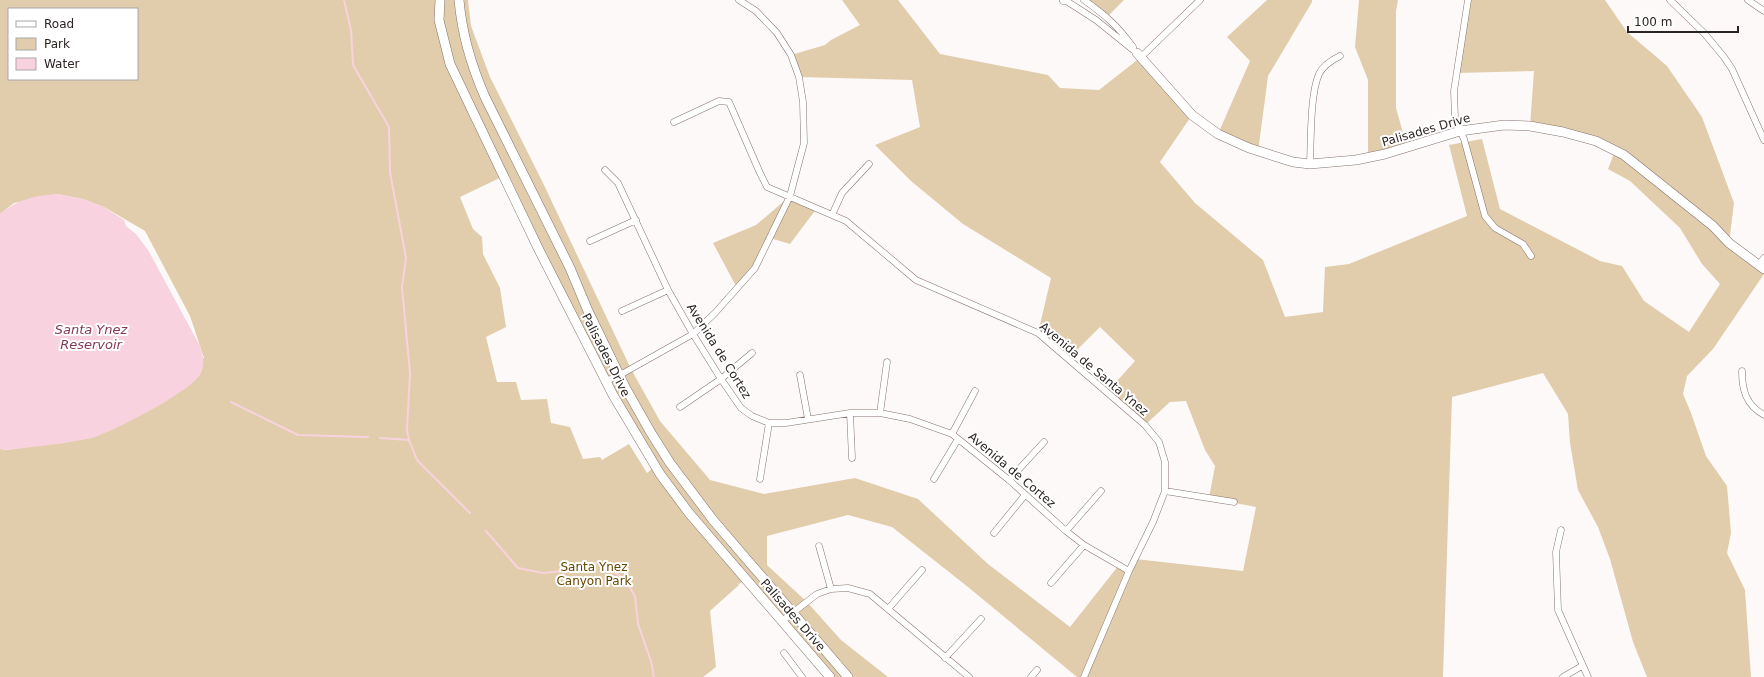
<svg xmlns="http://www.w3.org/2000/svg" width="1764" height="677" viewBox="0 0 1764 677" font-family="'DejaVu Sans',sans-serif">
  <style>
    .green { fill: #e1cdab; fill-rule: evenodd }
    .water { fill: #f9d2df }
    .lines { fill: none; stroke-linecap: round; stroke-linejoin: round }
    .stream { stroke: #f9d2df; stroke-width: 2 }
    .street-casing { stroke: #84736e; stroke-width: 7 }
    .secondary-casing { stroke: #84736e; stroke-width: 10 }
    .street { stroke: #fff; stroke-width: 6 }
    .secondary { stroke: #fff; stroke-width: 9 }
    .labels { text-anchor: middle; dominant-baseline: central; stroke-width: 4; stroke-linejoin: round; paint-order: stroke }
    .street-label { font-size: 12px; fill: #2b2422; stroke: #fff }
    .park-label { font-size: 12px; fill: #644600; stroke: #fff }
    .water-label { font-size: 13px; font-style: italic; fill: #84395a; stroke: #fff }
  </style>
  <rect width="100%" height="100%" fill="#fdf9f8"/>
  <path class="green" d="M0,0H468L471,26L490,77L543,183L631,369L660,421L710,480L764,494L855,478L918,499L988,564L1070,627L1119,565L1129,571L1135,559L1243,571L1256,507L1209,498L1215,466L1205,450L1186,401L1170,402L1145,425L1107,392L1135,361L1100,327L1068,359L1038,333L1051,278L963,224L911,181L875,145L920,127L912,80L799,77L791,55L825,45L831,40L860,25L842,0H898L940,54L1048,75L1060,88L1099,90L1141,57L1192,115L1160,162L1195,203L1263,260L1285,317L1323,312L1325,267L1349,264L1467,216L1449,145L1482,139L1500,209L1600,261L1622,266L1644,301L1689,332L1720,284L1702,264L1680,228L1630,181L1608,169L1615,151L1530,126L1534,71L1456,73L1468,0H1605L1627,32L1667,66L1702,117L1734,203L1729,243L1759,264L1764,258V274L1713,349L1687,376L1683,394L1691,413L1706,456L1727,486L1731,533L1727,553L1745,590L1751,677H1647L1633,642L1610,559L1598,527L1578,490L1570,443L1568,414L1543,373L1452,397L1443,677H1077L968,587L892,527L848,515L767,536V565L807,602L841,640L888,677H830L747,580L738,584L739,585L710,611L716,667L703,677H0V449L10,450L204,358L190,316L145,231L104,207L83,199L57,194L14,203L0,214ZM9,9H137V79H9ZM506,175L632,428L655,466L647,473L629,444L602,460L600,457L583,459L570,427L551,423L547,399L521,400L516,382H497L486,337L506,327L500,288L483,254L482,237L473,229L460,197Z
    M1083,0H1124L1107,17Z
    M1267,0H1312V2L1268,76L1258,152L1218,134L1250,61L1227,37Z
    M1359,0H1398L1396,11V108L1407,147L1368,158V80L1355,47Z
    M790,196L817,208L790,244L770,238L755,268L737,288L713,243L756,225Z"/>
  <path class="water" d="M57,194L83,199L104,207L124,220L126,226L136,234L148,250L200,346C203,356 205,363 201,373C193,391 112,432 92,438C65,444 37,446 10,450L0,449V214C19,199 33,196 57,194Z"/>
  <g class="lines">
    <path class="stream" d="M344,0L351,30L353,65L389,127L390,172L406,258L402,287L410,373L407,430L409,440L417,460L470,513
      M231,402L298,435L368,437
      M380,438L409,440
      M486,531L518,568L543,573L563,571L584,563H604L626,581L635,596L638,624L651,661L654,677"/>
    <g class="street-casing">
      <path id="street" d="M1065,0L1096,20L1137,53
        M1084,0C1105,15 1117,25 1133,47
        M1468,0L1454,91L1455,119L1464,139L1485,216L1495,228L1523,244L1531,256
        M1670,0L1704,33L1724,57L1732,69L1764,140
        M1748,0L1764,11
        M1141,57L1200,0
        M674,122L719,101L729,102L760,173L767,187L846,221L916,280L1038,333L1145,425L1159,442L1165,462V491L1153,522L1129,571L1084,677
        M1310,164C1311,141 1310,94 1319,74C1323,65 1332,60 1340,56
        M605,170L618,183L668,290L693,334L721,379L741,408L752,416L769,423H786L850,413H880L910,419L952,434L1009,480L1066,531L1084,545L1129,571
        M832,215L842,193L869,164
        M590,241L636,220
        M1759,264L1764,258
        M622,311L668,290
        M1742,371C1742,390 1746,405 1764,415
        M800,375L808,419
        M606,381L620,375L693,334L715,313L755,268L790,196L804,143L803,102L799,77L791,55L777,33L756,11L739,0
        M680,407L721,379L752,353
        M850,413L852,458
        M880,413L887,362
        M952,434L975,391
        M760,479L769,423
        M934,479L958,439
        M1009,480L1044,442
        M1165,491L1234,502
        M1561,530L1556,552L1558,610L1588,677
        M1066,531L1101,491
        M994,533L1025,495
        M819,546L831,589
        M1051,583L1084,545
        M888,609L922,570
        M782,621L817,594L831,589L848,588L870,594L969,677
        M784,653L802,677
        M945,658L981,619
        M1031,677L1037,670
        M1563,677L1582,666"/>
    </g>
    <g class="secondary-casing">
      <path id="secondary" d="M440,0L439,20L450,64L538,248L613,395L660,474L689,513L830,677
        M459,0C462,34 471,65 485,97L570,268L588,311L625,387L651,433L670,463L713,520L848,677
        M1064,0H1065
        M1137,53L1192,115L1218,134L1249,148L1293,162L1310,164L1356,160L1385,154L1460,131L1504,125L1530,126L1563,132L1596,141L1624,155L1713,226L1729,243L1764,269"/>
    </g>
    <use href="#street" class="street"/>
    <use href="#secondary" class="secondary"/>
  </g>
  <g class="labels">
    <g class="street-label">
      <text transform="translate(1426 130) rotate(-16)">Palisades Drive</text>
      <text transform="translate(719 351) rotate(58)">Avenida de Cortez</text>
      <text transform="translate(606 355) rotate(63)">Palisades Drive</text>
      <text transform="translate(1094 369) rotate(40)">Avenida de Santa Ynez</text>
      <text transform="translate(1012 470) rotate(40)">Avenida de Cortez</text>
      <text transform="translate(793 615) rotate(49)">Palisades Drive</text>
    </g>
    <g class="park-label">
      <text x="594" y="567">Santa Ynez<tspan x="594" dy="14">Canyon Park</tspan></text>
    </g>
    <g class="water-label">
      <text x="91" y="329">Santa Ynez<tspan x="91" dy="15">Reservoir</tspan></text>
    </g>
  </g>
  <rect x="8" y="8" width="130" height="72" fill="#ffffff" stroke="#aaa7a7"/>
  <rect x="16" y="21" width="20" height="6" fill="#ffffff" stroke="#aaa7a7"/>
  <text x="44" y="28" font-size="12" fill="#2b2422">Road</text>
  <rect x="16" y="38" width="20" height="12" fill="#e1cdab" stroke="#aaa7a7"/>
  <text x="44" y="48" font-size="12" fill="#2b2422">Park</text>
  <rect x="16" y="58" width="20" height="12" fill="#f9d2df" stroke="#aaa7a7"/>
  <text x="44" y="68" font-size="12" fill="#2b2422">Water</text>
  <path d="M1628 26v6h110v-6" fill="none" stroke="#2b2422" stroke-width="2"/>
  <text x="1634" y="26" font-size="12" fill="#2b2422" stroke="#ffffff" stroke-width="3" paint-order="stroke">100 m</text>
</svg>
